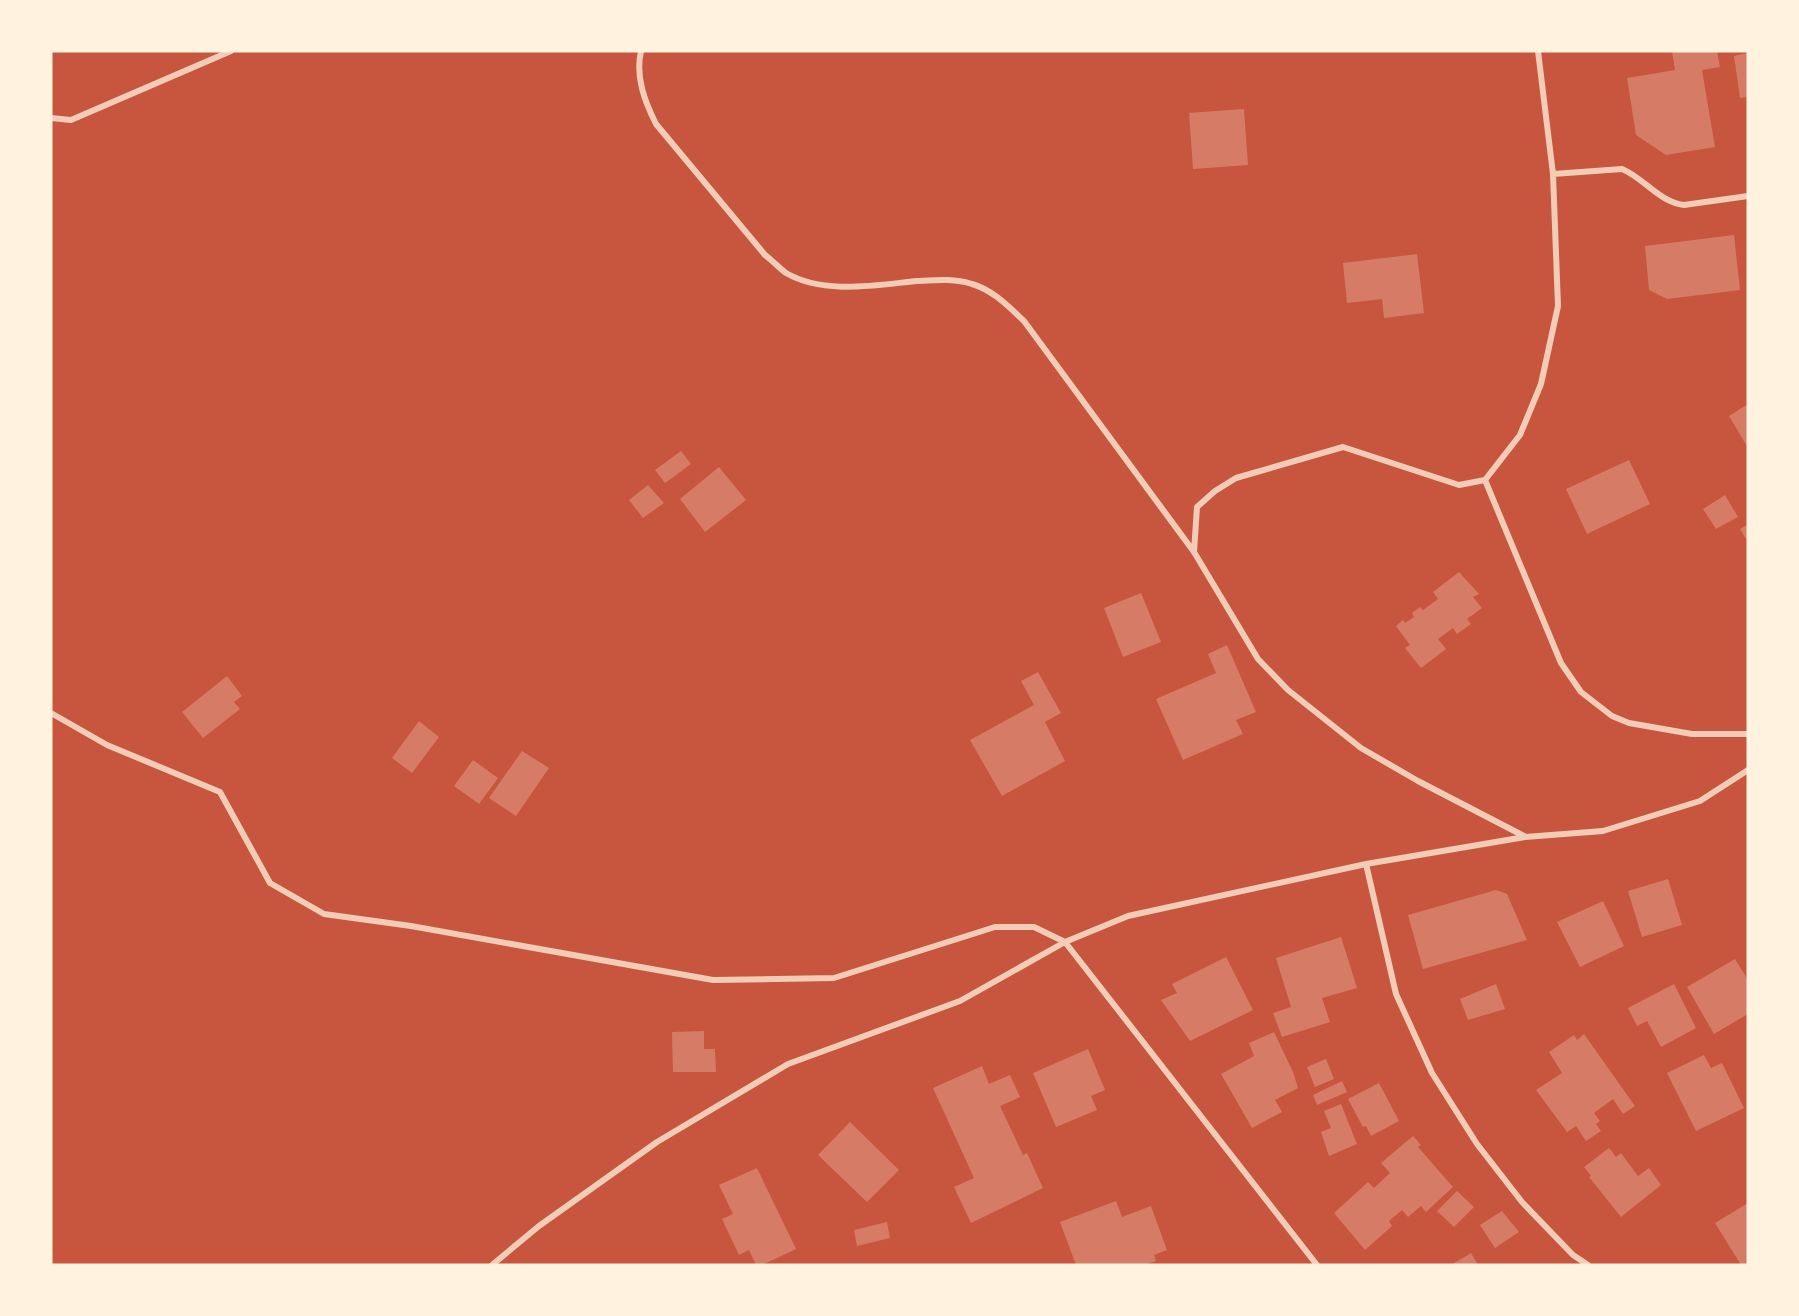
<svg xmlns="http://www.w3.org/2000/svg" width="1799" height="1316" viewBox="0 0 1799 1316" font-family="Bitter,serif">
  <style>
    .building { fill: #d67c66 }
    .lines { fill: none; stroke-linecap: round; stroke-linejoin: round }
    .minor { stroke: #f1ccb7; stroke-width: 6 }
  </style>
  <rect width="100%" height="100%" fill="#c8553d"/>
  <path class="building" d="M1672,51H1717L1720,67L1702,70L1715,147L1666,155L1636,135L1627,78L1675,70Z
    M1748,53V97L1740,98L1734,56Z
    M1244,109L1248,165L1193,169L1189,113Z
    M1734,235L1740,290L1667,299L1649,290L1645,246Z
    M1417,254L1424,313L1384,318L1382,299L1347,303L1343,263Z
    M1748,404V448L1729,416Z
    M681,451L691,464L665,483L655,470Z
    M1629,460L1650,504L1587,534L1566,489Z
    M719,467L746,500L705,532L680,499Z
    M648,485L664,503L643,518L629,500Z
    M1725,495L1738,517L1716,529L1703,509Z
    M1748,524V542L1740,529Z
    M1459,572L1479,594L1473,597L1482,608L1467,619L1471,624L1457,634L1453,628L1438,639L1446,649L1421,668L1405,648L1410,645L1396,626L1403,620L1405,623L1414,617L1412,613L1420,607L1423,610L1438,599L1433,592Z
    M1141,593L1161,642L1123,657L1104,608Z
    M1227,645L1256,712L1236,720L1243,734L1183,760L1156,699L1216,673L1208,654Z
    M1038,672L1061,713L1045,722L1065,761L1002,796L970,740L1034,705L1021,681Z
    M227,676L242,696L234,702L240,709L203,738L182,712Z
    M419,721L439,737L412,773L392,758Z
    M522,751L549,768L516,816L489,798Z
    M473,760L498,778L479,804L454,786Z
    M1668,879L1682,925L1642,937L1628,891Z
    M1496,890L1507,894L1527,940L1423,969L1408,915Z
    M1603,901L1624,946L1580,967L1557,922Z
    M1341,937L1357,988L1322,998L1330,1022L1282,1037L1273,1013L1291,1007L1276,958Z
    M1226,957L1253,1010L1190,1041L1161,1000L1177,993L1172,984Z
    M1735,959L1748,980V1014L1714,1034L1687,987Z
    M1496,984L1505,1009L1468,1020L1460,999Z
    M1674,984L1696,1028L1661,1047L1647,1021L1637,1026L1628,1008Z
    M704,1031V1049H715L716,1072H673L672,1032Z
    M1274,1032L1293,1072L1298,1088L1275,1100L1282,1112L1252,1128L1221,1074L1254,1056L1249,1043Z
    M1584,1034L1635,1106L1623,1114L1613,1099L1594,1113L1600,1121L1596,1124L1601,1131L1586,1141L1576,1126L1567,1132L1536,1090L1562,1073L1549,1052L1574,1035L1577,1040Z
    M1088,1049L1105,1090L1091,1096L1097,1110L1056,1127L1033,1073Z
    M1704,1055L1711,1068L1722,1063L1744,1108L1696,1131L1667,1073Z
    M1326,1059L1334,1079L1315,1087L1307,1067Z
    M982,1066L989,1084L1010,1075L1020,1097L1000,1106L1023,1155L1027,1153L1043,1188L971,1223L954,1187L974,1178L933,1088Z
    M1342,1081L1347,1092L1317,1105L1313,1095Z
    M1379,1083L1399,1121L1371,1136L1366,1126L1363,1127L1348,1099Z
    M1341,1104L1357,1144L1329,1156L1321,1132L1331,1128L1324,1111Z
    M850,1122L899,1170L867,1202L818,1155Z
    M1413,1136L1421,1145L1418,1147L1453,1187L1426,1212L1421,1206L1408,1217L1402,1210L1389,1221L1392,1226L1365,1250L1334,1213L1368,1182L1374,1188L1390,1173L1381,1163Z
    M1609,1148L1616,1157L1621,1153L1638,1176L1649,1168L1661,1185L1621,1217L1589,1177L1591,1176L1584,1167Z
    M757,1168L796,1249L762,1265H756L749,1250L739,1255L722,1219L733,1214L719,1185Z
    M1457,1191L1474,1207L1454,1227L1437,1211Z
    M1116,1201L1122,1217L1151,1206L1167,1250L1154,1255L1156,1261L1144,1265H1076L1060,1222Z
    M1748,1203V1265H1741L1715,1223Z
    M1502,1211L1519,1232L1495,1248L1480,1225Z
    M887,1222L890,1238L857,1246L854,1230Z
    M1471,1253L1478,1265H1451Z"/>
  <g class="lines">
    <path class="minor" d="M641,51C635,77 645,102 656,124L765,255C772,260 779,268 786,273C824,295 876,285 917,281C935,280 954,278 972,284C993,290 1009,307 1024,321L1194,552L1258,659L1288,690L1361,748L1418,781L1524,836
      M51,118L71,120L231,51
      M1553,174L1622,169C1644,178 1659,202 1684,205L1748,196
      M1485,480L1561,663L1581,692L1612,716L1629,723L1692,734H1748
      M1194,552L1197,507L1215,491L1236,478L1343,447L1459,485L1485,480L1520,435L1541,384L1558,306L1553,174L1538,51
      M51,713L107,745L220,792L270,883L324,914L411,926L713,980L834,978L995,927H1034L1065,942L1317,1265
      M1366,864L1396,994L1432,1073L1477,1144L1522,1202L1573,1255L1588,1265
      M492,1265L539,1226L657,1142L788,1064L960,1001L1065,942L1128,916L1366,864L1525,837L1603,831L1700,801L1748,770"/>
  </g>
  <rect width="1799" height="1316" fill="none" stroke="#fff3e0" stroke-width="105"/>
</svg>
